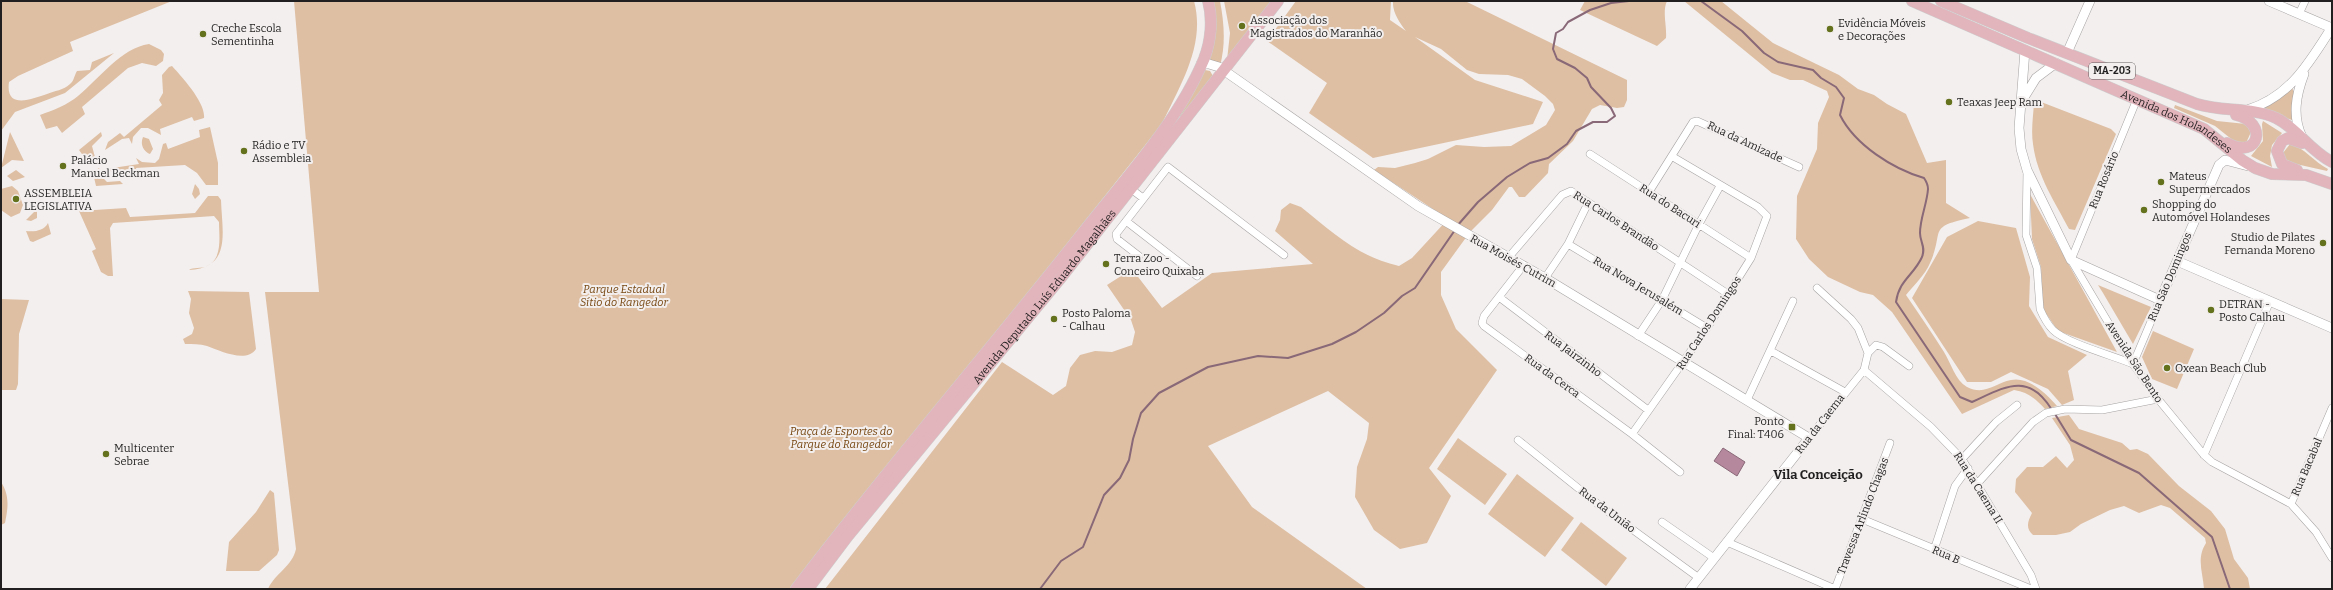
<svg xmlns="http://www.w3.org/2000/svg" width="2333" height="590" viewBox="0 0 2333 590" font-family="Bitter,serif">
  <style>
    .green { fill: #debfa3 }
    .water { fill: #b6889d; stroke: #896877 }
    .lines { fill: none; stroke-linecap: round; stroke-linejoin: round }
    .stream { stroke: #896877; stroke-width: 2 }
    .minor-casing { stroke: #a7a3a3; stroke-width: 8 }
    .tertiary-casing { stroke: #a7a3a3; stroke-width: 10 }
    .primary-casing { stroke: #cecece; stroke-width: 12 }
    .minor { stroke: #fff; stroke-width: 7 }
    .tertiary { stroke: #fff; stroke-width: 9 }
    .primary { stroke: #e2b4bc; stroke-width: 11 }
    .poi-dot { fill: #65721d; stroke: #f3efef; stroke-width: 1.5 }
    .labels { text-anchor: middle; dominant-baseline: central; stroke-width: 4; stroke-linejoin: round; paint-order: stroke }
    .shield { fill: #f3efef; stroke: #605d5d; stroke-width: 1 }
    .shield-label { font-size: 10px; font-weight: bold; fill: #211f1f }
    .poi-label { font-size: 11px; fill: #211f1f; stroke: #f3efef; text-anchor: start }
    .street-label { font-size: 11px; fill: #211f1f; stroke: #f3efef }
    .park-label { font-size: 11px; font-style: italic; fill: #774711; stroke: #f3efef }
    .quarter-label { font-size: 13px; font-weight: bold; fill: #211f1f; stroke: #f3efef }
  </style>
  <rect width="100%" height="100%" fill="#f3efef"/>
  <path class="green" d="M1,1H172L70,42L73,51L18,76L9,82C5,110 32,99 47,94C54,91 64,90 70,84C74,81 74,76 77,71L90,70L92,62L114,53L65,93L15,112L1,131Z
    M294,1H1194C1206,45 1180,85 1162,124L793,589H268C275,573 292,567 296,549L265,292H319Z
    M1212,1H1220C1224,22 1226,44 1220,66L1209,59L1215,38Z
    M1224,1H1274L1227,60L1230,33Z
    M1296,1H1391L1390,20L1406,31C1400,23 1392,12 1393,1H1465L1627,80V100L1624,107L1617,108L1600,105L1592,109L1573,141L1549,164L1548,173L1525,197H1519L1512,187H1509L1492,210L1470,232L1441,272V295L1456,329L1497,370L1429,468L1451,496L1427,543L1400,549L1374,530L1355,497L1357,467L1367,439L1369,423L1328,391L1208,446L1252,507L1367,589H825L1002,362L1053,395L1066,386L1070,368L1080,355L1095,351L1112,352L1132,345L1135,332L1131,320L1107,285L1132,269L1162,308L1212,273L1313,264L1275,231L1280,220L1281,210L1290,203L1301,207C1334,233 1356,256 1399,266L1412,258L1448,219L1374,170L1378,167L1395,168L1415,163L1428,159L1456,145L1484,147L1511,146L1546,125L1555,110L1553,104L1545,96L1522,79L1508,75L1479,74L1467,70L1441,49L1415,37L1475,80L1543,102L1533,124L1373,158L1309,113L1327,83L1267,41Z
    M1585,1H1667C1662,12 1667,25 1666,38L1657,46L1580,10Z
    M1684,1H1721L1773,43L1839,75L1858,89L1874,95L1887,104L1906,114L1927,163L1946,160V203L1970,218C1926,227 1945,231 1930,263C1925,275 1914,285 1906,295C1919,314 1932,333 1944,352C1951,363 1955,380 1967,387C1985,396 1995,383 2011,380C2028,376 2047,394 2057,406L2045,409C2036,399 2028,392 2014,390L1962,414L1892,312L1873,295L1860,292L1828,277L1809,259L1796,239L1797,196L1817,149L1818,123L1829,97L1827,91L1803,80H1790L1772,73Z
    M149,44L161,50L164,54L163,61L156,66L142,63L128,68L82,107L85,114L62,133L57,126L46,129L40,115C54,110 67,105 78,96C100,78 121,48 149,44Z
    M172,66C182,77 206,103 204,118L194,121L192,117L160,129L161,135L148,128H141L133,137L132,144L129,138L122,139L105,150L108,142L120,133L124,137L162,105L159,100L163,93L162,75L169,67Z
    M1205,70L1210,71L1213,76L1181,117L1178,116Z
    M2292,88L2294,92L2292,120L2261,110L2281,98Z
    M2036,100L2111,129L2116,134L2075,230L2069,229C2055,202 2037,176 2033,144C2031,131 2033,117 2034,104Z
    M2175,105L2217,121L2246,124L2251,132L2246,143L2235,142L2215,126L2174,108Z
    M2263,121L2282,133L2272,145L2270,156L2272,167L2251,156L2263,141L2262,124Z
    M210,127L218,163V185H206L197,173L185,165L136,168L137,173C125,174 116,175 106,169L139,164L136,158L142,162L155,163L159,159L163,144L166,143L168,149L200,137L199,130Z
    M10,132L24,161L12,160L1,168Z
    M101,132L102,136L92,146L96,161H87L79,150Z
    M143,137L149,139L153,149L150,154C143,151 140,144 143,137Z
    M2290,144C2305,148 2314,162 2328,169L2327,171L2287,162L2283,153Z
    M99,168L103,178L107,182L120,181L123,184L96,186L93,173Z
    M16,170L25,177L13,181L7,176Z
    M195,184L199,189L200,194L195,199L192,194Z
    M12,186L18,191L23,205L20,213L11,217L1,210V189Z
    M2030,194L2117,352L2058,331L2043,309L2041,267L2032,239Z
    M208,196H218L221,200C222,232 232,268 189,270C193,267 201,269 207,266C223,259 219,236 219,222L214,216L113,223L110,228L113,276H108L101,272L92,251L96,249L79,211L126,208L130,217L195,213Z
    M37,209V218L31,221L26,220Z
    M1978,221L2016,228L2030,277L2029,306L2048,337L2087,355L2068,371L2074,400L2062,405L2048,389L2011,372L1991,382H1967L1912,298L1947,237Z
    M48,223L51,234L33,242L30,241L26,231C34,232 44,231 48,223Z
    M2098,285L2151,307L2133,344L2103,293Z
    M188,291L249,292L256,349C246,364 219,350 207,346C200,344 192,344 185,344L183,339L192,334L194,328L189,313L191,299Z
    M1,299L29,300L19,334L18,384L16,390H1Z
    M2153,331L2194,349L2177,389L2152,379L2142,357Z
    M2069,415L2079,429L2122,443L2130,450L2137,449L2148,454L2179,486L2211,511L2225,529L2234,559L2248,578L2250,589H2204C2203,572 2196,559 2206,543L2205,538L2170,508L2161,505L2139,513L2124,506L2110,510L2081,524L2070,532L2056,535H2033C2025,528 2028,521 2032,513L2015,492L2016,479L2027,467H2043L2056,456L2067,468L2074,460L2070,445L2052,418Z
    M1458,438L1507,474L1485,505L1437,469Z
    M1517,474L1574,518L1545,557L1488,514Z
    M1,482C10,496 8,508 5,523L1,525Z
    M270,490L274,493L279,550L277,555L259,571H226L229,542L256,512Z
    M1581,522L1627,558L1606,586L1561,550Z"/>
  <path class="water" d="M1723,448L1745,462L1737,476L1714,461Z"/>
  <g class="lines">
    <path class="stream" d="M1701,1L1742,31L1764,53L1778,62L1813,70L1821,78L1836,87L1844,98L1840,115C1855,145 1893,169 1924,178C1926,181 1928,186 1928,189C1927,204 1920,218 1920,233C1920,242 1926,247 1922,257C1914,275 1899,280 1896,302L1960,397L1972,402C2005,387 2028,371 2052,410
      M1457,226L1478,202L1507,177L1530,163L1548,158L1567,144L1576,131L1593,122H1607L1615,116L1611,108L1591,87L1587,78L1575,68L1557,59L1553,49L1556,33L1563,29L1568,22L1590,10L1611,3L1629,1
      M2055,414L2071,440L2139,473L2212,537L2230,589
      M1040,589L1061,561L1083,547L1104,495L1120,478L1129,460L1133,439L1141,413L1159,393L1208,367L1258,356L1288,358L1332,344L1356,332L1384,313L1402,296L1415,288L1455,230"/>
    <g class="minor-casing">
      <path id="minor" d="M2299,14L2305,1
        M2137,99L2071,260L2133,364L2158,399L2204,455L2212,462L2291,504L2316,532L2332,558
        M1590,154L1751,258
        M2027,171L2026,235L2037,268L2040,309C2043,316 2047,324 2053,330C2066,343 2114,356 2133,364
        M1131,189L1143,198
        M1649,192L1693,122L1697,121L1799,167
        M1126,221L1197,276
        M1568,244L1707,328
        M1139,256L1117,239L1116,234L1168,167L1284,255
        M1508,258L1562,195L1571,191L1728,294
        M1523,266L1484,316L1482,323L1484,326L1632,434L1680,472
        M1545,278L1568,244L1588,203
        M1817,288L1851,319L1858,328L1868,353
        M1499,297L1648,410
        M1638,336L1662,300L1699,224L1720,186
        M1771,351L1845,392
        M2133,364L2160,300
        M1864,370L1931,427L1962,459L2031,575L2036,589
        M1747,400L1793,301
        M1632,434L1707,328L1751,258L1767,216L1758,207L1673,157
        M1809,438L1864,370L1868,353L1876,345L1883,347L1909,366
        M1518,440L1603,508L1699,578
        M2204,455L2270,301
        M1962,459L1996,422L2017,405
        M1977,484L2033,422L2046,413L2065,409L2102,410L2158,399
        M2291,504L2332,408
        M1862,519L2031,589
        M1662,522L1714,558
        M1727,542L1835,589
        M1934,550L1955,486L1968,468
        M1835,589L1890,443"/>
    </g>
    <g class="tertiary-casing">
      <path id="tertiary" d="M2269,1L2332,28
        M2025,50L2019,128L2021,149L2027,170L2071,260L2160,300L2219,165L2225,160L2248,166
        M2067,53L2090,1
        M1201,64H1209L1219,67L1418,206L1545,278L1809,438L1690,589
        M2023,99L2036,78L2056,63
        M2247,110C2290,97 2309,63 2332,27
        M2302,137C2292,116 2296,95 2304,74
        M2177,261L2332,328"/>
    </g>
    <g class="primary-casing">
      <g id="primary">
        <path id="s1" d="M1912,1L2204,129L2242,160L2255,168L2272,174L2306,175L2332,184"/>
        <path d="M1941,1L2028,38L2197,104C2222,112 2251,107 2276,118C2297,128 2310,151 2332,162"/>
        <path d="M2227,143C2260,161 2268,122 2236,115"/>
        <path d="M2297,170L2282,164L2277,151L2282,141L2288,138L2302,143"/>
        <path d="M796,589C888,468 987,354 1081,235C1124,180 1177,124 1204,59C1211,41 1213,19 1208,1"/>
        <path id="s2" d="M808,589L848,536L1060,279L1278,1"/>
      </g>
    </g>
    <use href="#minor" class="minor"/>
    <use href="#tertiary" class="tertiary"/>
    <use href="#primary" class="primary"/>
  </g>
  <g class="poi-dot">
    <circle cx="1242" cy="26" r="4"/>
    <circle cx="1830" cy="29" r="4"/>
    <circle cx="203" cy="34" r="4"/>
    <circle cx="1949" cy="102" r="4"/>
    <circle cx="244" cy="151" r="4"/>
    <circle cx="63" cy="166" r="4"/>
    <circle cx="2161" cy="182" r="4"/>
    <circle cx="16" cy="199" r="4"/>
    <circle cx="2144" cy="210" r="4"/>
    <circle cx="2323" cy="243" r="4"/>
    <circle cx="1106" cy="264" r="4"/>
    <circle cx="2211" cy="310" r="4"/>
    <circle cx="1054" cy="319" r="4"/>
    <circle cx="2167" cy="368" r="4"/>
    <rect x="1788" y="423" width="8" height="8" rx="2"/>
    <circle cx="106" cy="454" r="4"/>
  </g>
  <g class="labels">
    <rect class="shield" x="2089" y="63" width="46" height="16" rx="3"/>
    <g class="shield-label">
      <text x="2112" y="71">MA-203</text>
    </g>
    <g class="poi-label">
      <text x="1250" y="20">Associação dos<tspan x="1250" dy="13">Magistrados do Maranhão</tspan></text>
      <text x="1838" y="23">Evidência Móveis<tspan x="1838" dy="13">e Decorações</tspan></text>
      <text x="211" y="28">Creche Escola<tspan x="211" dy="13">Sementinha</tspan></text>
      <text x="1957" y="102">Teaxas Jeep Ram</text>
      <text x="252" y="145">Rádio e TV<tspan x="252" dy="13">Assembleia</tspan></text>
      <text x="71" y="160">Palácio<tspan x="71" dy="13">Manuel Beckman</tspan></text>
      <text x="2169" y="176">Mateus<tspan x="2169" dy="13">Supermercados</tspan></text>
      <text x="24" y="193">ASSEMBLEIA<tspan x="24" dy="13">LEGISLATIVA</tspan></text>
      <text x="2152" y="204">Shopping do<tspan x="2152" dy="13">Automóvel Holandeses</tspan></text>
      <text x="2315" y="237" text-anchor="end">Studio de Pilates<tspan x="2315" dy="13">Fernanda Moreno</tspan></text>
      <text x="1114" y="258">Terra Zoo -<tspan x="1114" dy="13">Conceiro Quixaba</tspan></text>
      <text x="2219" y="304">DETRAN -<tspan x="2219" dy="13">Posto Calhau</tspan></text>
      <text x="1062" y="313">Posto Paloma<tspan x="1062" dy="13">- Calhau</tspan></text>
      <text x="2175" y="368">Oxean Beach Club</text>
      <text x="1784" y="421" text-anchor="end">Ponto<tspan x="1784" dy="13">Final: T406</tspan></text>
      <text x="114" y="448">Multicenter<tspan x="114" dy="13">Sebrae</tspan></text>
    </g>
    <g class="street-label">
      <text stroke="none"><textPath href="#s1" startOffset="291">Avenida dos Holandeses</textPath></text>
      <text transform="translate(1745 142) rotate(25)">Rua da Amizade</text>
      <text transform="translate(2104 180) rotate(-68)">Rua Rosário</text>
      <text transform="translate(1670 206) rotate(33)">Rua do Bacuri</text>
      <text transform="translate(1616 221) rotate(33)">Rua Carlos Brandão</text>
      <text transform="translate(1513 261) rotate(29)">Rua Moisés Cutrim</text>
      <text transform="translate(2170 277) rotate(-67)">Rua São Domingos</text>
      <text transform="translate(1638 286) rotate(31)">Rua Nova Jerusalém</text>
      <text stroke="none"><textPath href="#s2" startOffset="376">Avenida Deputado Luís Eduardo Magalhães</textPath></text>
      <text transform="translate(1709 323) rotate(-57)">Rua Carlos Domingos</text>
      <text transform="translate(1573 354) rotate(37)">Rua Jairzinho</text>
      <text transform="translate(2134 362) rotate(57)">Avenida São Bento</text>
      <text transform="translate(1552 376) rotate(36)">Rua da Cerca</text>
      <text transform="translate(1820 424) rotate(-52)">Rua da Caema</text>
      <text transform="translate(2307 467) rotate(-67)">Rua Bacabal</text>
      <text transform="translate(1978 488) rotate(58)">Rua da Caema II</text>
      <text transform="translate(1607 510) rotate(37)">Rua da União</text>
      <text transform="translate(1863 516) rotate(-69)">Travessa Arlindo Chagas</text>
      <text transform="translate(1946 555) rotate(23)">Rua B</text>
    </g>
    <g class="park-label">
      <text x="624" y="289">Parque Estadual<tspan x="624" dy="13">Sítio do Rangedor</tspan></text>
      <text x="841" y="431">Praça de Esportes do<tspan x="841" dy="13">Parque do Rangedor</tspan></text>
    </g>
    <g class="quarter-label">
      <text x="1818" y="474">Vila Conceição</text>
    </g>
  </g>
  <rect width="2333" height="590" fill="none" stroke="#211f1f" stroke-width="4"/>
</svg>
